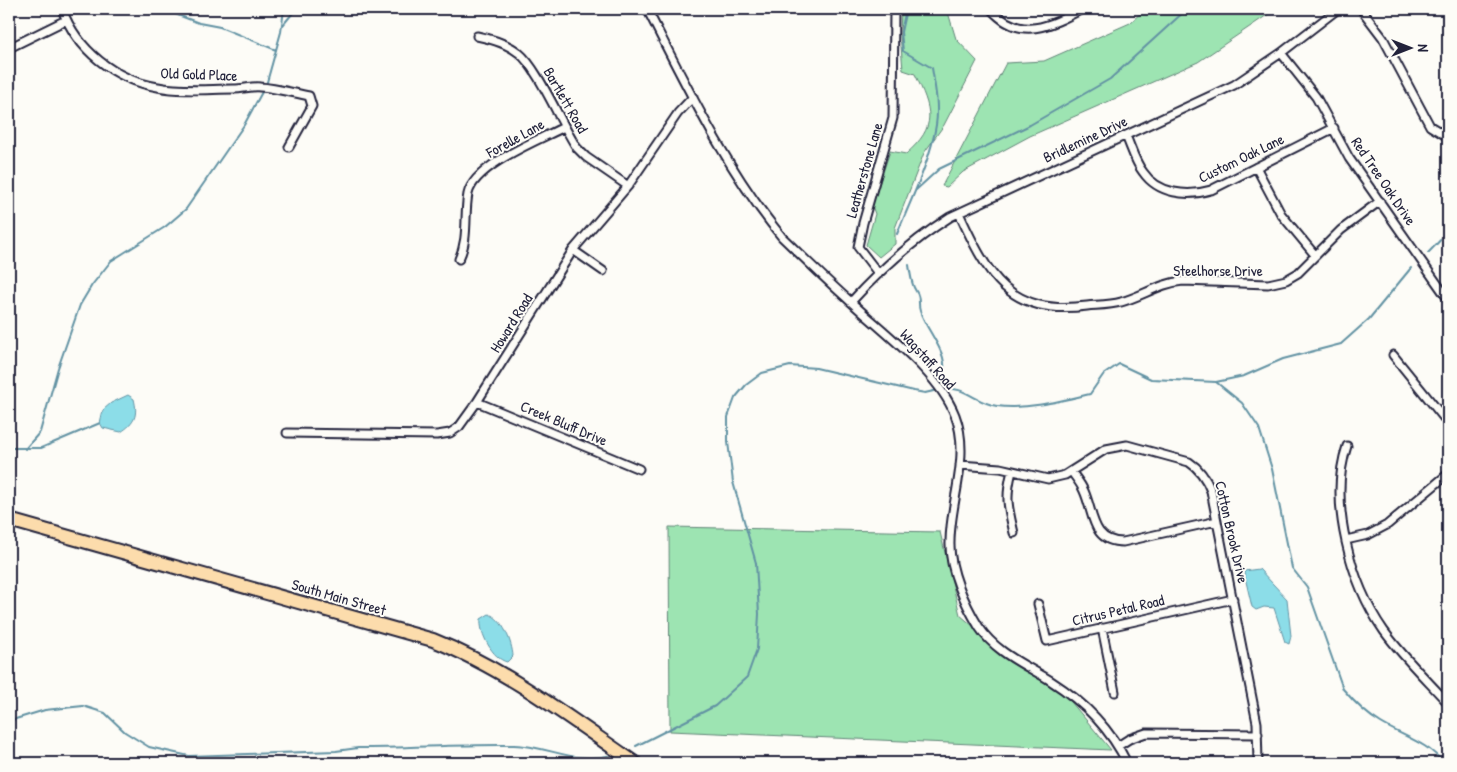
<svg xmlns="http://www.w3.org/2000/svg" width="1457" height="772" viewBox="0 0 1457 772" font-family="'Patrick Hand',sans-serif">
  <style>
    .green { fill: #9de4b2; stroke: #608376 }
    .water { fill: #8cdde8; stroke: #6292a3 }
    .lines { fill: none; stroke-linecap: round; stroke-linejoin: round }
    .stream { stroke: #6292a3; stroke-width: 2 }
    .street-casing { stroke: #22223b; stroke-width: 11 }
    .highway-casing { stroke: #22223b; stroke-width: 16 }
    .street { stroke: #fdfcf7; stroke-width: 7 }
    .highway { stroke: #fcdcac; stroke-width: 12 }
    .labels { text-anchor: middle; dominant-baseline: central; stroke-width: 4; stroke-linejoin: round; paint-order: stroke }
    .street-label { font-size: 15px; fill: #22223b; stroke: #fdfcf7 }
  </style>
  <rect width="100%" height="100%" fill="#fdfcf7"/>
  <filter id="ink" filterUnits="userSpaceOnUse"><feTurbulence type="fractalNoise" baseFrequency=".02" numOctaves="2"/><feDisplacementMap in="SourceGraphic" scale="10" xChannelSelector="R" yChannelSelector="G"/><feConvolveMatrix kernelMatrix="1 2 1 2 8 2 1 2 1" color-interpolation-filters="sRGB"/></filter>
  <g filter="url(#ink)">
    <path class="green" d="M901,9H947L956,39L977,61L944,125L924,153L895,228V244L879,257L866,245L875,214L872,206L890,151L906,154C938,126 932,110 915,74L903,70L900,34Z
      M1145,9H1276L1198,62L1030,136L963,172L947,187L942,186L1006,63L1044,61L1130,23Z
      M669,527L940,532L960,615L1011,658L1062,691L1111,750L670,731Z"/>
    <path class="water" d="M128,395L134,399C138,415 135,423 121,432L103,428L100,423L103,410L111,403Z
      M1259,569L1287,599L1291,636L1289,644L1285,642L1274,608L1264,607L1256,610L1252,607L1244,573V571Z
      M489,614C503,619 512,642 513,656L507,662C493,659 479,633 481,619Z"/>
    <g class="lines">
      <path class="stream" d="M162,9L199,23L220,27L276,50
        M283,25L296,9
        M267,82L281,32L284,9
        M916,190L939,169L1030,125L1110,79L1187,9
        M897,234C910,202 931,159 936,125C939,106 935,86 932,68L903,51L901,32L906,9
        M1428,253L1448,232
        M909,265C910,272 911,279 913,285C914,289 917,292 918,295C920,300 918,306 920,311C927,334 956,358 939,383
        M1216,382L1242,403L1259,428L1272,469L1292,568L1307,587L1343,689C1354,702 1367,715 1381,723C1402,736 1429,743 1443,763
        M942,389C964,385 976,403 997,406C1027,410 1061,401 1090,394L1103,375L1119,364L1151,379L1216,382L1244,376L1283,359L1341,344L1369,319L1411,268
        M9,448H41L100,423
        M25,449L40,432L58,368L80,305L92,285L111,261L165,227L186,209L244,125L262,92
        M9,721L45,710L83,706L105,713L125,732L149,747L189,756L336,751L358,748C410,748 462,744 514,745C547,746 575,764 608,756
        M636,746L715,706L747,677L757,649L759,614L756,563L733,482L728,442V417L735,398L746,385L762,373L790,366L816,368L914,391L925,393L938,390"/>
      <g class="street-casing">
        <path id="street" d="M62,9C77,50 115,80 158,87C182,92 209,89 234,89C243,89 252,86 260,87C276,88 293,93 309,96L312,106L289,147
          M647,9C686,85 727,171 782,237C805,259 827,281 851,302C884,333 938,372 955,415C971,456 950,501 950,542C949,570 965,604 979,627C996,653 1026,665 1051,681C1084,702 1110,728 1127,763
          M991,9C1020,42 1050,26 1082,9
          M1361,9L1383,38L1430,126L1448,137
          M477,36C492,39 507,43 519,53C538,68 561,124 577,148L586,157L628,186
          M9,48L66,20
          M1281,53L1316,97L1349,158L1448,299
          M1126,136C1131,147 1135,162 1143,172C1158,194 1187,197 1211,190L1334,128
          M1256,167L1281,214L1315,255
          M959,213C988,276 1009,316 1087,306C1098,305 1111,305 1121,302C1143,296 1160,283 1183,281L1268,284L1286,280L1298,273L1341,230L1380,201
          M573,250L603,271
          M459,259C469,238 464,216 468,194C474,165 539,140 564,127
          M878,273L858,247L863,223L893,118L894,9
          M851,302C881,269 912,241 950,217L1234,85L1281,53L1338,9
          M1393,355L1448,423
          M477,402L639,469
          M287,433L437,435L450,433L459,427L477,402L573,250L628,186L678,113L693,97
          M1347,446C1328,502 1351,584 1384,631C1403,657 1426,679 1448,703
          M960,465L1000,468L1048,479L1065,475L1106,449L1127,445L1189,462C1200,469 1206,478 1211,491L1257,723L1258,763
          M1012,471C1005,498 1008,507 1014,533
          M1071,471C1076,478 1081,484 1084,491C1094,513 1091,542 1123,542L1217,521
          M1346,540L1368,535L1387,525L1448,474
          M1038,604L1047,641L1233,599
          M1102,628L1115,692
          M1118,746L1129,739L1146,733L1258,734"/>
      </g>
      <g class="highway-casing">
        <path id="highway" d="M9,520L433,640C506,669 571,719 635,763"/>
      </g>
      <use href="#street" class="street"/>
      <use href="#highway" class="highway"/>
    </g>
  </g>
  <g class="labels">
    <g class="street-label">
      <text transform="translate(199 74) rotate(2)">Old Gold Place</text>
      <text transform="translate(566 100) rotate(60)">Bartlett Road</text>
      <text transform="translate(515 138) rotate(-29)">Forelle Lane</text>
      <text transform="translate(1085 139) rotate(-25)">Bridlemine Drive</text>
      <text transform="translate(1241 158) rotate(-26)">Custom Oak Lane</text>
      <text transform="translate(864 170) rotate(-74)">Leatherstone Lane</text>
      <text transform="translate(1384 181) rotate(56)">Red Tree Oak Drive</text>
      <text x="1218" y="270">Steelhorse Drive</text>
      <text transform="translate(511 323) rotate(-58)">Howard Road</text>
      <text transform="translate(928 359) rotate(48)">Wagstaff Road</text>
      <text transform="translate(564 423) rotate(23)">Creek Bluff Drive</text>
      <text transform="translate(1232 532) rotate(77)">Cotton Brook Drive</text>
      <text transform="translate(339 597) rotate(16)">South Main Street</text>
      <text transform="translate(1118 610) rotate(-13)">Citrus Petal Road</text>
    </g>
  </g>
  <rect width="1457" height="772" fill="none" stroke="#fdfcf7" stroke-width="30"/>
  <rect x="15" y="15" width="1427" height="742" fill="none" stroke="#22223b" stroke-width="2" filter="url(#ink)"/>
  <g transform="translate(1410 48) rotate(90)" stroke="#fdfcf7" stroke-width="4" paint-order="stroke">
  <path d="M0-4L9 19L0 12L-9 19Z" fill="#22223b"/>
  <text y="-8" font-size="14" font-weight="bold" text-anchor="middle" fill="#22223b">N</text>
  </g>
</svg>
